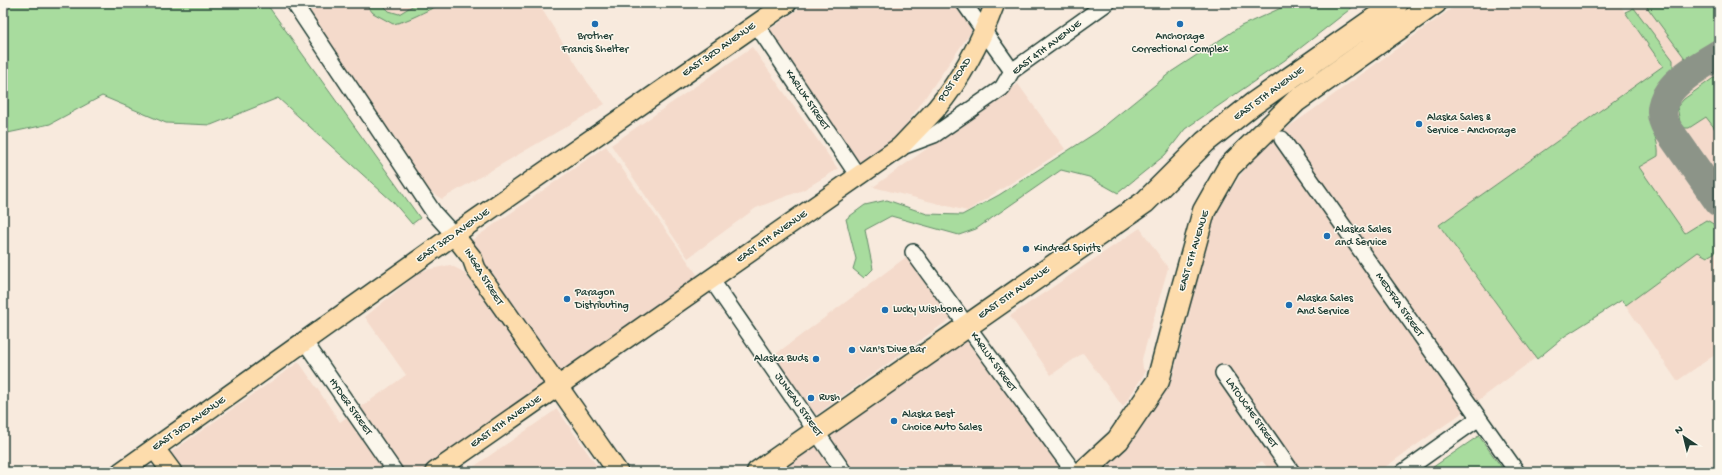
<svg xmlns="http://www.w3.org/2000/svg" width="1722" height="475" viewBox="0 0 1722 475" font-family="'Gochi Hand',sans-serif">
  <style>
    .built { fill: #f4dacb }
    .green { fill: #a8dc9e; stroke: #648c69 }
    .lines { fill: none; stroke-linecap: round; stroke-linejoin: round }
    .taxiway { stroke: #8c9488; stroke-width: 30 }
    .minor-casing { stroke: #1f3d34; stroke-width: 18 }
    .major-casing { stroke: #1f3d34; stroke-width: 22 }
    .highway-casing { stroke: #1f3d34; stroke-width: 25 }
    .minor { stroke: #fbf7ec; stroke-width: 15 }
    .major { stroke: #fddcac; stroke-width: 19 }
    .highway { stroke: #fddcac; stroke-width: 22 }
    .poi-dot { fill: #1f6fb2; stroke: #fbf7ec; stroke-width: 1.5 }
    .labels { text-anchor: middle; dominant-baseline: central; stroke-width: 3; stroke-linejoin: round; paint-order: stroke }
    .poi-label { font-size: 11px; fill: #1f3d34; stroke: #fbf7ec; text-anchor: start }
    .street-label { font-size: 11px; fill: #1f3d34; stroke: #fbf7ec }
  </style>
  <rect width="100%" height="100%" fill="#f8eadd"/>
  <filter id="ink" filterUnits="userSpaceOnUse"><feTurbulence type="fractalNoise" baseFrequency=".025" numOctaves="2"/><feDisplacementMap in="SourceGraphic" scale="8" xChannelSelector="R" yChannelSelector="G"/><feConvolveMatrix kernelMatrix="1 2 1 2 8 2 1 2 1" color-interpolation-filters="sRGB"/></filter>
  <g filter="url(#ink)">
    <path class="built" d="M303,3H538L588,83L605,104L442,199L429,191Z
      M807,3H955L973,29L894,142L860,166L768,31Z
      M1459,3H1619L1625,12L1638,3H1719V352L1677,381L1622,300L1565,336L1459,415L1378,472H1271L1262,461L1246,472H1103L1138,431L1173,375L1190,312V298L1210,228L1220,207L1244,170L1275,136L1310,112Z
      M752,47L838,169L803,190L756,208L688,258L611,145Z
      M1018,84L1065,149L967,211L873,187Z
      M606,146L699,277L559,376L468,243Z
      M1140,228L1168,268L1142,359L1143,369L1146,371L1123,407L1083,353L1051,375L1010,316Z
      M913,252L957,314L816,415L773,356Z
      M450,265L464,272L546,384L420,472H180L167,455L299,362L340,422L406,375L365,317L421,271Z
      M965,339L1068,472H852L828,437Z
      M557,409L601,472H466Z
      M817,442L837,472H775Z"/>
    <path class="green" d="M3,3H266L420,218L412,224L393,202L278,98L211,125L166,123L102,96L50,124L3,134Z
      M365,3H381L389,11L399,14L417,3H458C452,7 446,3 440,5C424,11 410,21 393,24L373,13Z
      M1292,3H1358L1285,60L1185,129L1165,155L1118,193L1089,177L1061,170L976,229L959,235L891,216L865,230L873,269L864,278L853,269L856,259L846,219L865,205L887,200L927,214L962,215L999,195L1097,132L1171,72L1241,26Z
      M1644,3H1719V38L1687,61Z
      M1634,8L1673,60V72C1656,87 1643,102 1651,126C1655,137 1659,145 1658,156L1639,167L1685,233L1706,220C1722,227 1719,233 1719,250L1707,257L1698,252L1626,305L1622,300L1565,336L1537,359L1439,225L1663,66L1625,12Z
      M1719,74V134L1706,117L1689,128H1685L1680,122L1677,107L1684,99Z
      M1479,436L1505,472H1426L1477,437Z"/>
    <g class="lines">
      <path class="taxiway" d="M1719,54C1696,69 1646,93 1667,128L1719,202"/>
      <g class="minor-casing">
        <path id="minor" d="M294,3L434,213L454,235
          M964,3L1012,71
          M756,24L858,176
          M1282,139L1517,472
          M902,147L934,135L1002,88L1012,71L1107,3
          M913,252L1074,472
          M711,279L844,472
          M305,342L395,472
          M1223,373L1292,472
          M1403,472L1479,418"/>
      </g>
      <g class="major-casing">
        <path id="major" d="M454,235L472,258L476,269L618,472
          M155,449L172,472
          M121,472L465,227L787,3
          M435,472L900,147C912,134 924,122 936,109C962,78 981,41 995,3"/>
      </g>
      <g class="highway-casing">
        <path id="highway" d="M758,472L1145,202L1205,142L1253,104L1397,3
          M1083,472L1118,440L1158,381L1178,305L1204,211L1229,167L1296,101L1435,3"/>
      </g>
      <use href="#minor" class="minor"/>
      <use href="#major" class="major"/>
      <use href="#highway" class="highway"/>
    </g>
  </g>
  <g class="poi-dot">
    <circle cx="595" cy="24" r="4"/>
    <circle cx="1180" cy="24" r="4"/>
    <circle cx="1419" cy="124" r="4"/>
    <circle cx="1327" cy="236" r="4"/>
    <circle cx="1026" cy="249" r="4"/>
    <circle cx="567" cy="299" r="4"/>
    <circle cx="1289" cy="305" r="4"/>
    <circle cx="885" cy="310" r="4"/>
    <circle cx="852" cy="350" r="4"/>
    <circle cx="816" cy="359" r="4"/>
    <circle cx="811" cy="398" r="4"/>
    <circle cx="894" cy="421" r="4"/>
  </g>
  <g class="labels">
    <g class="poi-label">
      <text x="595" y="37" text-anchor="middle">Brother<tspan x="595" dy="13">Francis Shelter</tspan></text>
      <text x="1180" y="37" text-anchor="middle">Anchorage<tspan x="1180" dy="13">Correctional Complex</tspan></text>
      <text x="1427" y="118">Alaska Sales &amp;<tspan x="1427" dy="13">Service - Anchorage</tspan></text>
      <text x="1335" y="230">Alaska Sales<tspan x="1335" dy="13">and Service</tspan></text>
      <text x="1034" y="249">Kindred Spirits</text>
      <text x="575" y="293">Paragon<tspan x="575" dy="13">Distributing</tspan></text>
      <text x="1297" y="299">Alaska Sales<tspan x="1297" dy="13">And Service</tspan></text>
      <text x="893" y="310">Lucky Wishbone</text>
      <text x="860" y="350">Van's Dive Bar</text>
      <text x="808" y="359" text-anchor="end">Alaska Buds</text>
      <text x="819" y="398">Rush</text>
      <text x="902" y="415">Alaska Best<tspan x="902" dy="13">Choice Auto Sales</tspan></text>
    </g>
    <g class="street-label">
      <text transform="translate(1047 48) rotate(-37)">EAST 4TH AVENUE</text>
      <text transform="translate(719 50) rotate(-35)">EAST 3RD AVENUE</text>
      <text transform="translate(955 80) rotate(-56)">POST ROAD</text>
      <text transform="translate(1269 94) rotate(-36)">EAST 5TH AVENUE</text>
      <text transform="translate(807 100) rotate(56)">KARLUK STREET</text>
      <text transform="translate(453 236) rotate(-35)">EAST 3RD AVENUE</text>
      <text transform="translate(772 237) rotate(-35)">EAST 4TH AVENUE</text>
      <text transform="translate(1194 251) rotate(-73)">EAST 6TH AVENUE</text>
      <text transform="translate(483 277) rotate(58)">INGRA STREET</text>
      <text transform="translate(1014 293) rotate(-35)">EAST 5TH AVENUE</text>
      <text transform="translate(1399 305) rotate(55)">MEDFRA STREET</text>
      <text transform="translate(993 362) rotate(54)">KARLUK STREET</text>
      <text transform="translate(798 405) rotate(55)">JUNEAU STREET</text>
      <text transform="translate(350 407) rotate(55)">HYDER STREET</text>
      <text transform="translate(1251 413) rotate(55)">LATOUCHE STREET</text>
      <text transform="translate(506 422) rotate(-35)">EAST 4TH AVENUE</text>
      <text transform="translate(189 424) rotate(-35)">EAST 3RD AVENUE</text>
    </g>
  </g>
  <rect width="1722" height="475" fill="none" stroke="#fbf7ec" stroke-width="16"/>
  <rect x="8" y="8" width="1706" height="459" fill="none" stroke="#1f3d34" stroke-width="1.5" filter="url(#ink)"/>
  <g transform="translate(1684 437) rotate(325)" stroke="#fbf7ec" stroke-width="3" paint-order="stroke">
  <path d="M0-3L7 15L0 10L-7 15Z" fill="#1f3d34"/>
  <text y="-6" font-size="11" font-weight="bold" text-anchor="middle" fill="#1f3d34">N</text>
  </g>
</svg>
